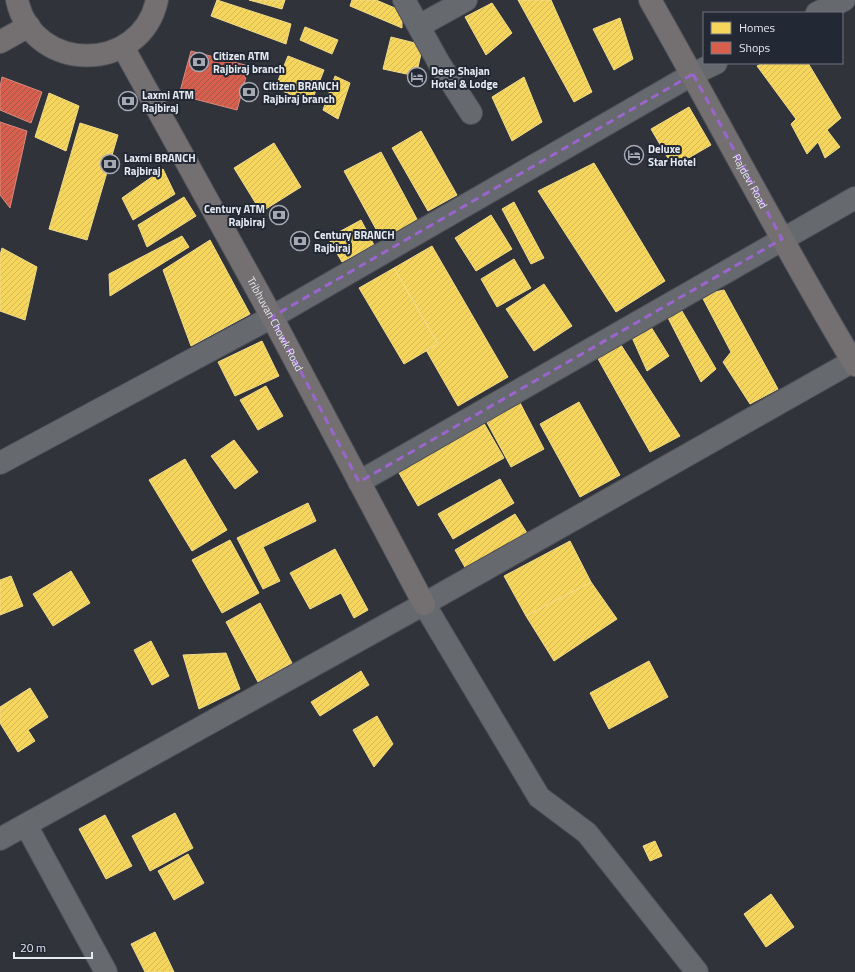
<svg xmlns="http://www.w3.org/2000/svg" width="855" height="972" viewBox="0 0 855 972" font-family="'Titillium Web',sans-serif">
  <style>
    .homes { fill: url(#homes-hatch); stroke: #f1db89 }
    .shops { fill: url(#shops-hatch); stroke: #da897e }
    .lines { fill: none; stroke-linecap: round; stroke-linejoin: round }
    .minor-casing { stroke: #4e5157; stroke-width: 24 }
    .major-casing { stroke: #4e5157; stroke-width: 24 }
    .minor { stroke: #66696e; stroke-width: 22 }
    .major { stroke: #747072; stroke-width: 22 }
    .marked { fill: none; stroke: #9b65ce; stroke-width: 3; stroke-dasharray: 8 5; stroke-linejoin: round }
    .labels { text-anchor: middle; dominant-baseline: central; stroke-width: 4; stroke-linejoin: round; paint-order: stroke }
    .poi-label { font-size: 11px; font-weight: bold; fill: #e5e9f1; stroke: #222834; text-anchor: start }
    .street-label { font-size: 11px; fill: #e5e9f1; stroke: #222834 }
  </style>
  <defs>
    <pattern id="homes-hatch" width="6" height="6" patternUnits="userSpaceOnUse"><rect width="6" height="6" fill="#f6d55c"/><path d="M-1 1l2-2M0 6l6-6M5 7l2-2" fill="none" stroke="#d3b858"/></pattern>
    <pattern id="shops-hatch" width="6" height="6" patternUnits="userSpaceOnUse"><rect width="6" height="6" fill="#d6604d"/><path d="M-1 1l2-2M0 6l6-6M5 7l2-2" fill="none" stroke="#a3574b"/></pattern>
  </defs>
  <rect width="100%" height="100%" fill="#30333a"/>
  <path class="homes" d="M217,0L291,24L286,44L211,16Z
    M249,0H285L282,9Z
    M352,0H376L402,11V28L350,6Z
    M518,0H551L592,92L574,102Z
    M492,3L512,33L486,55L465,17Z
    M620,18L633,59L614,70L593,29Z
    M305,27L338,40L332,54L300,40Z
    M391,37L423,45L416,76L383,69Z
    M288,56L324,70L311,103L275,88Z
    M763,63H808L841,118L827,130L840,147L825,158L818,142L807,154L791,124L796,119L757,66Z
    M335,76L350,83L338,119L323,110Z
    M524,77L542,122L512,141L492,97Z
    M49,93L79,106L66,151L35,137Z
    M689,107L711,145L673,167L651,129Z
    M80,123L118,135L87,240L49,229Z
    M421,131L457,195L428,211L392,148Z
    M274,143L301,187L261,212L234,168Z
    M381,152L418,221L382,240L344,171Z
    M594,163L665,281L616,312L538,191Z
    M163,169L175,194L133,220L122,198Z
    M184,197L196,216L147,247L138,225Z
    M514,202L544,258L531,264L502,209Z
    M491,215L512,249L476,271L455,238Z
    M361,220L374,245L342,262L328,238Z
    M182,236L189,247L110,296L109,274Z
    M210,240L250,314L191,346L163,270Z
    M432,246L508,377L458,406L426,350L438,344L394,268Z
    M2,248L37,267L25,320L0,311V255Z
    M514,259L531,288L497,307L481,279Z
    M394,268L438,344L404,364L359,288Z
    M544,284L572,326L534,351L506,309Z
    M724,290L778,389L750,404L723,362L731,352L701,295Z
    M679,306L716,369L701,382L666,314Z
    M651,327L669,356L647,371L630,333Z
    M262,341L279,376L235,396L218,362Z
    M621,345L680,436L650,452L597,357Z
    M266,386L283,416L258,430L240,400Z
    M518,399L544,449L511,467L484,417Z
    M579,402L620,475L580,497L540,424Z
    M481,418L504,458L418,506L395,466Z
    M234,440L258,472L235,489L211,456Z
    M185,459L227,530L192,551L149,480Z
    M500,479L514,503L453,539L438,514Z
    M308,503L316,521L263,547L280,581L263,589L237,538Z
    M515,514L527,533L466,569L455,550Z
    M230,540L259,593L222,613L192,560Z
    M570,541L591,582L526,616L504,576Z
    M335,549L368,610L354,618L341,593L310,609L290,573Z
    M71,571L90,603L53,626L33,594Z
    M11,576L23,606L0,615V580Z
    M591,582L617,619L554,661L526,616Z
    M260,603L292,663L258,682L226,622Z
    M151,641L169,676L152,685L134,650Z
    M226,653L240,689L199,709L183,655Z
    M649,661L668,697L609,729L590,693Z
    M361,671L369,685L320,716L311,702Z
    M30,688L48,717L28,730L35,741L18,752L0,723V707Z
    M377,716L393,744L374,767L353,730Z
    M175,813L193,848L150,871L132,836Z
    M105,815L132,866L106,879L79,829Z
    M655,841L662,856L650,861L643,846Z
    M188,854L204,883L174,900L158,871Z
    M771,894L794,927L766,947L744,914Z
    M155,932L174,972H145L131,944Z"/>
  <path class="shops" d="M191,51L249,66L237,110L179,95Z
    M2,77L42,92L31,123L0,110V87Z
    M0,122L27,131L10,208L0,195Z"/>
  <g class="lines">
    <g class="minor-casing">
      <path id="minor" d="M404,0L439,63L471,113
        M817,13L844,0
        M419,26L466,0
        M0,463L272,317L693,74L716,63
        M359,482L855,198
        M424,604L539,797L587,833L697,972
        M26,825L106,972
        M0,839L424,604L855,360"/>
    </g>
    <g class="major-casing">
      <g id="major">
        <path d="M17,0C33,74 141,74 157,0"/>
        <path id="s1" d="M650,0C719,121 783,246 855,365"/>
        <path d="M0,42L29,26"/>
        <path id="s2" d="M123,47L272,317L424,604"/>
      </g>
    </g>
    <use href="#minor" class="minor"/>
    <use href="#major" class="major"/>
  </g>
  <path class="marked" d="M693,74L782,239L359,482L272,317Z"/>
  <defs>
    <g id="bank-ring" transform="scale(1)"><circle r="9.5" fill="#222834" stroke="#a6a9b1" stroke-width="1.5"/><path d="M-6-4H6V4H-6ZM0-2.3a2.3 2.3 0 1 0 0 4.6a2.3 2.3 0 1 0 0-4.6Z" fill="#a6a9b1"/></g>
    <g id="hotel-ring" transform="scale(1)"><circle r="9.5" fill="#222834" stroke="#a6a9b1" stroke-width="1.5"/><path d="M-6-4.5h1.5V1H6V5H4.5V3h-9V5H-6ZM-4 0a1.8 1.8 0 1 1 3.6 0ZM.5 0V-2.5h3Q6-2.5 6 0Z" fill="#a6a9b1"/></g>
  </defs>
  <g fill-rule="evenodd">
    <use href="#bank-ring" x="199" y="62"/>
    <use href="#hotel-ring" x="417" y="77"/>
    <use href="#bank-ring" x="249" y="92"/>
    <use href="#bank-ring" x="128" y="101"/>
    <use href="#hotel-ring" x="634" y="155"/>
    <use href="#bank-ring" x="110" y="164"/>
    <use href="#bank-ring" x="279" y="215"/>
    <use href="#bank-ring" x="300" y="241"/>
  </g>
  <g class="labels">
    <g class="poi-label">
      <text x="213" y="56">Citizen ATM<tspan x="213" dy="13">Rajbiraj branch</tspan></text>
      <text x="431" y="71">Deep Shajan<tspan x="431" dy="13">Hotel &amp; Lodge</tspan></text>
      <text x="263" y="86">Citizen BRANCH<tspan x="263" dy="13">Rajbiraj branch</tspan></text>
      <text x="142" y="95">Laxmi ATM<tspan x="142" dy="13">Rajbiraj</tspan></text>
      <text x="648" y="149">Deluxe<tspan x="648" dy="13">Star Hotel</tspan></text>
      <text x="124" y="158">Laxmi BRANCH<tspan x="124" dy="13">Rajbiraj</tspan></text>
      <text x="265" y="209" text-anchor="end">Century ATM<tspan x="265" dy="13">Rajbiraj</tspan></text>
      <text x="314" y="235">Century BRANCH<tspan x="314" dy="13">Rajbiraj</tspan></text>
    </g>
    <g class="street-label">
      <text stroke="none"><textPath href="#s1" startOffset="207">Rajdevi Road</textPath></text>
      <text stroke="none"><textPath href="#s2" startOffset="316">Tribhuvan Chowk Road</textPath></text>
    </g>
  </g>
  <rect x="703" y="12" width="140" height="52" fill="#222834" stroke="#707580"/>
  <rect x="711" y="22" width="20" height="12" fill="#f6d55c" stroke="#707580"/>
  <text x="739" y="32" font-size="12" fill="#e5e9f1">Homes</text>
  <rect x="711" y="42" width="20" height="12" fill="#d6604d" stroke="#707580"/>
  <text x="739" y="52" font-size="12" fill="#e5e9f1">Shops</text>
  <path d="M14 952v6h78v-6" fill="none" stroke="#e5e9f1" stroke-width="2"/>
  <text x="20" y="952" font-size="12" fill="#e5e9f1" stroke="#222834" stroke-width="3" paint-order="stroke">20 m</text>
</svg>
